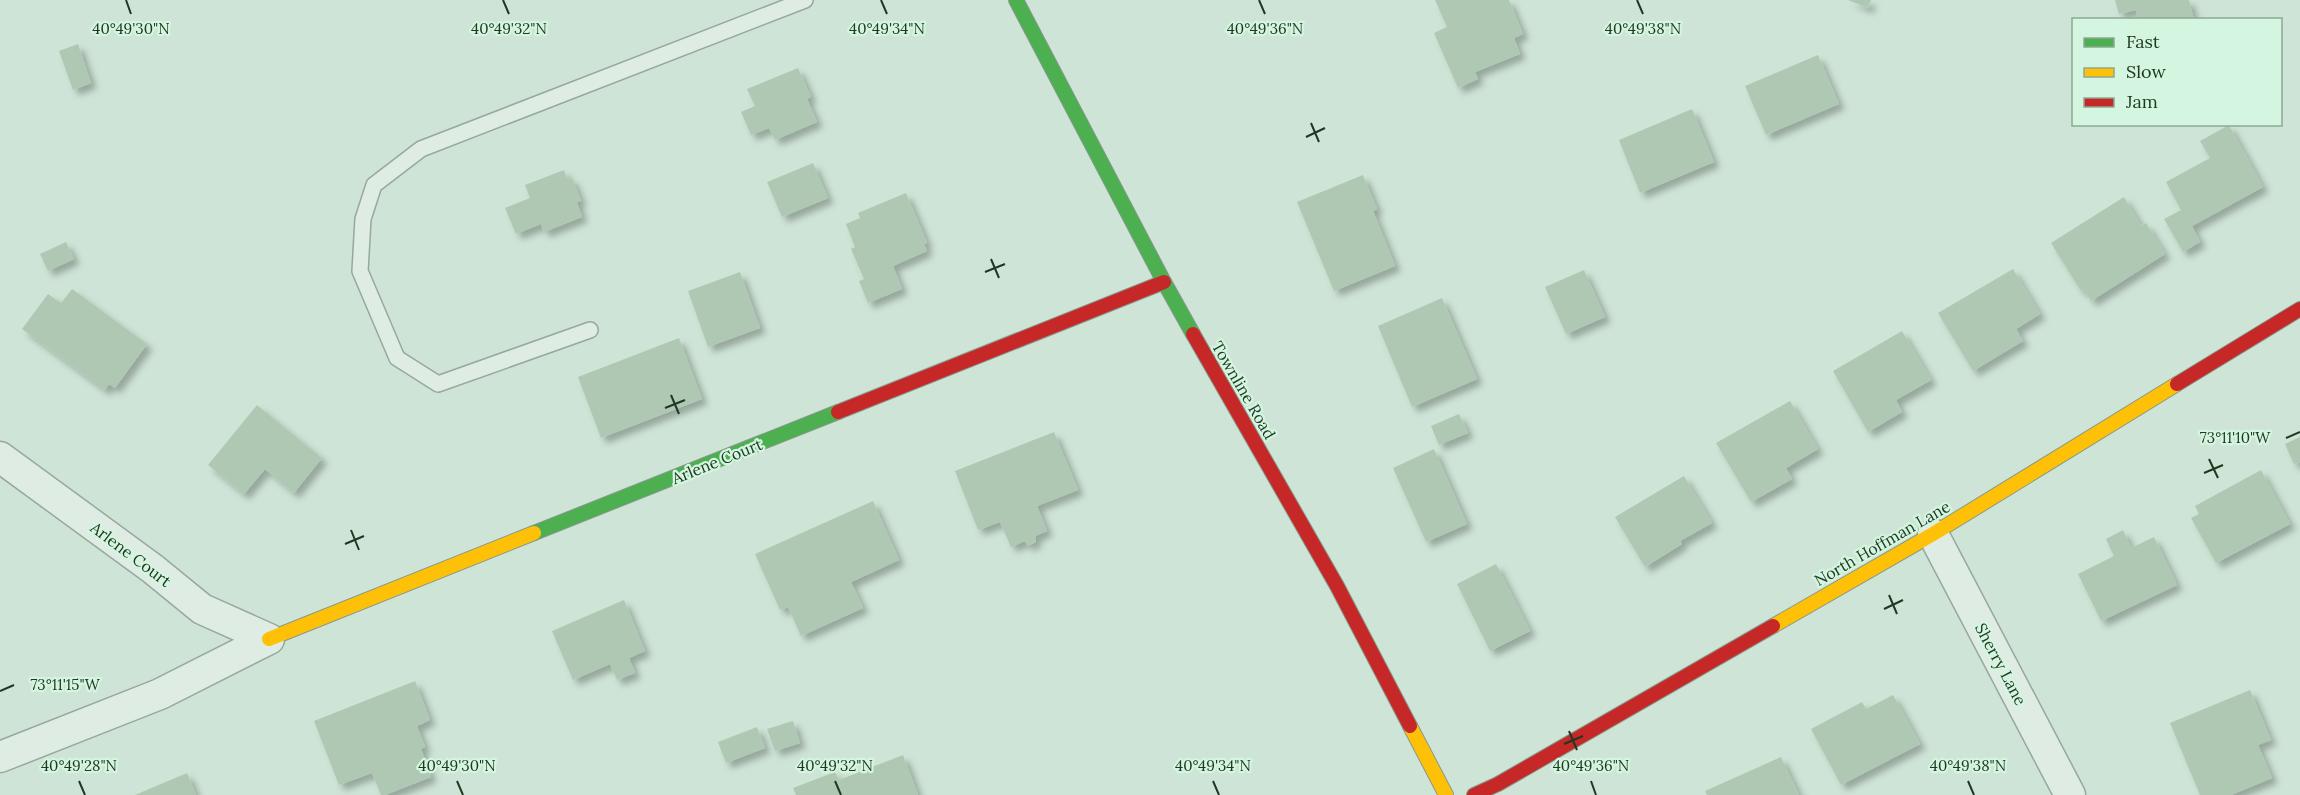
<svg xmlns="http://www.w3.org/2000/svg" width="2300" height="795" viewBox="0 0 2300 795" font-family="Lora,serif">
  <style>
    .building { fill: #afc8b3; filter: url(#shadow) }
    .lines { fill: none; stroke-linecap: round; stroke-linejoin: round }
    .lane-casing { stroke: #96a99c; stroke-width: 18 }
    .street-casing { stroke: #96a99c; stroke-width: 33 }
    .fast-casing { stroke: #86998b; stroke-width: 16 }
    .slow-casing { stroke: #86998b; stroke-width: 16 }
    .jam-casing { stroke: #86998b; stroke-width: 16 }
    .lane { stroke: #dfece4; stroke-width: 15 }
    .street { stroke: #dfece4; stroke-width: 30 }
    .fast { stroke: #4caf50; stroke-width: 14 }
    .slow { stroke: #ffc107; stroke-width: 14 }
    .jam { stroke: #c62828; stroke-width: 14 }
    .ticks { fill: none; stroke: #1f3822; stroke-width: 2 }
    .labels { text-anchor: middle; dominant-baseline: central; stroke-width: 4.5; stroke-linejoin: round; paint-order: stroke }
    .street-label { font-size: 16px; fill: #1f3822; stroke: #d4f5df }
    .ticks-label { font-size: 15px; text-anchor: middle; fill: #1f3822; stroke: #d4f5df; stroke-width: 4.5; stroke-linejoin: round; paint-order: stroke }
  </style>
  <defs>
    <filter id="shadow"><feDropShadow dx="5.5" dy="5.5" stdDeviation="3" flood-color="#0004"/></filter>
  </defs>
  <rect width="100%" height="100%" fill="#cee4d6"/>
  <path class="building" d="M1435,0H1509L1523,34L1514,38L1520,54L1475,72L1478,79L1458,88L1434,33L1447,27Z
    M1848,0H1871L1868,8Z
    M2115,0H2189L2194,20H2138L2136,10L2119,14Z
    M78,44L91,83L73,90L59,51Z
    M1818,55L1839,104L1766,135L1745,86Z
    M798,68L811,97L807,99L817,122L775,140L769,128L751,135L741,112L755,106L747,89Z
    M1692,109L1714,162L1640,193L1619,140Z
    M2229,125L2263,187L2192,226L2200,242L2183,252L2164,219L2181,210L2166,182L2210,158L2200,141Z
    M813,163L828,198L782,217L767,182Z
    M564,170L567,179L572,178L581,201L577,202L582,217L544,232L541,224L516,234L505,208L530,198L525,185Z
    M1363,175L1377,209L1373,211L1395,266L1334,291L1297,202Z
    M906,193L927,243L924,244L927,251L893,266L902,289L868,303L859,281L864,279L851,249L855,247L846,224L860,218L858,213Z
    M2124,197L2141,226L2146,223L2165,254L2091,301L2084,289L2081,291L2051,243Z
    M66,242L74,259L48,271L40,254Z
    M2013,269L2040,314L2016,329L2023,341L1973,371L1938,313Z
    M1584,270L1605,317L1566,334L1545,287Z
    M740,272L760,328L708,347L688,291Z
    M72,289L147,344L115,388L109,384L105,390L22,329L48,294L61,303Z
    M1442,298L1477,379L1412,407L1378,326Z
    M1902,331L1931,380L1896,400L1902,412L1868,432L1833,371Z
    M679,338L702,399L601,438L578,377Z
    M1790,401L1818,449L1786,468L1792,479L1751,502L1716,443Z
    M257,405L322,458L294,493L265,469L244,494L208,465Z
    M1459,414L1468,433L1439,445L1431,426Z
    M1054,432L1078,490L1037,506L1047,531L1035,536L1036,542L1028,546L1025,541L1011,547L1000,522L978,530L955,471Z
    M2300,437V462L2294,464L2285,444Z
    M1434,449L1467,524L1426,542L1393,468Z
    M2261,470L2290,524L2216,563L2191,518L2199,514L2195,506Z
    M1684,476L1712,523L1680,541L1682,544L1645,567L1615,517Z
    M873,501L899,560L851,582L863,608L801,636L788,607L780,610L755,554Z
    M2123,530L2131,548L2154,537L2177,585L2101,621L2078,574L2114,556L2106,539Z
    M1496,564L1530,631L1490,651L1457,584Z
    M624,600L645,651L629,658L635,673L617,680L610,664L573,680L552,631Z
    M415,681L430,720L417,726L425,747L421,749L431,777L385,795H381L372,773L339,785L314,721Z
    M2250,690L2271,740L2258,745L2272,778L2231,795H2200L2170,723Z
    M1893,695L1920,744L1841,785L1811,729L1862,702L1866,709Z
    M793,721L800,743L775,751L767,729Z
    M757,727L765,748L726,763L718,742Z
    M903,755L918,795H796L793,788L835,772L839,780Z
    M1781,757L1799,795H1707L1705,791Z
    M187,773L196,795H135Z"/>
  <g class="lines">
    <g class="lane-casing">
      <path id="lane" d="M590,330L438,384L397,358L360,271L363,219L374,185L421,149L805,0"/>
    </g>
    <g class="street-casing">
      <path id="street" d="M0,457L153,569L202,609L269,639L160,694L0,757
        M1933,534L2070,795"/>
    </g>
    <g class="fast-casing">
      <path id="fast" d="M1016,0L1164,282L1193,334
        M534,533L838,412"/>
    </g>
    <g class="slow-casing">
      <path id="slow" d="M1773,626L1933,534L2177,384
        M269,639L534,533
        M1410,726L1446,795"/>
    </g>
    <g class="jam-casing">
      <path id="jam" d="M1193,334L1337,586L1410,726
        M2177,384L2300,309
        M838,412L1164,282
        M1474,795L1498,784L1773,626"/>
    </g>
    <use href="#lane" class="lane"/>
    <use href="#street" class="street"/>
    <use href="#fast" class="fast"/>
    <use href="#slow" class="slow"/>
    <use href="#jam" class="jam"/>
  </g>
  <path class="ticks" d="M126,0L131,14M503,0L509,14M881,0L887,14M1259,0L1265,14M1637,0L1643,14M1311,123L1319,142M1306,137L1325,128M991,259L999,278M985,272L1005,264M671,395L679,414M665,408L685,400M2286,438L2300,432M2209,459L2218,478M2204,473L2223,465M351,530L359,550M345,544L364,536M1889,595L1897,614M1884,609L1903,600M0,691L14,685M1569,731L1577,750M1564,744L1583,736M79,781L85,795M457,781L463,795M835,781L841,795M1213,781L1219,795M1591,781L1596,795M1968,781L1974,795"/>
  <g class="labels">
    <g class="street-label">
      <text transform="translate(1244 390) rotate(60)">Townline Road</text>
      <text transform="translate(717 461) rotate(-22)">Arlene Court</text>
      <text transform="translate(1882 543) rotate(-30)">North Hoffman Lane</text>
      <text transform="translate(131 554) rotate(37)">Arlene Court</text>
      <text transform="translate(2001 664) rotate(62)">Sherry Lane</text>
    </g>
  </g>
  <g class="ticks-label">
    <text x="131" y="34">40°49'30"N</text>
    <text x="509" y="34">40°49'32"N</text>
    <text x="887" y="34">40°49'34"N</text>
    <text x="1265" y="34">40°49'36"N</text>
    <text x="1643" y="34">40°49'38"N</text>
    <text x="2235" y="443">73°11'10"W</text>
    <text x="65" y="690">73°11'15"W</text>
    <text x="79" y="771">40°49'28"N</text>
    <text x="457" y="771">40°49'30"N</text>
    <text x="835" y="771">40°49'32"N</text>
    <text x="1213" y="771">40°49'34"N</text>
    <text x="1591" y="771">40°49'36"N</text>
    <text x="1968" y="771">40°49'38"N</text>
  </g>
  <rect x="2072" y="18" width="210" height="108" fill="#d4f5df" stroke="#8ca993" stroke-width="1.5"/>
  <rect x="2084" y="38" width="30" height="9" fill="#4caf50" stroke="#8ca993" stroke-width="1.5"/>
  <text x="2126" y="48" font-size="18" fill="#1f3822">Fast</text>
  <rect x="2084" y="68" width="30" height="9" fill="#ffc107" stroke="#8ca993" stroke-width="1.5"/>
  <text x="2126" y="78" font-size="18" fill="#1f3822">Slow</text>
  <rect x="2084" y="98" width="30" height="9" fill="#c62828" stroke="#8ca993" stroke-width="1.5"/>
  <text x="2126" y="108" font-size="18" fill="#1f3822">Jam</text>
</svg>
